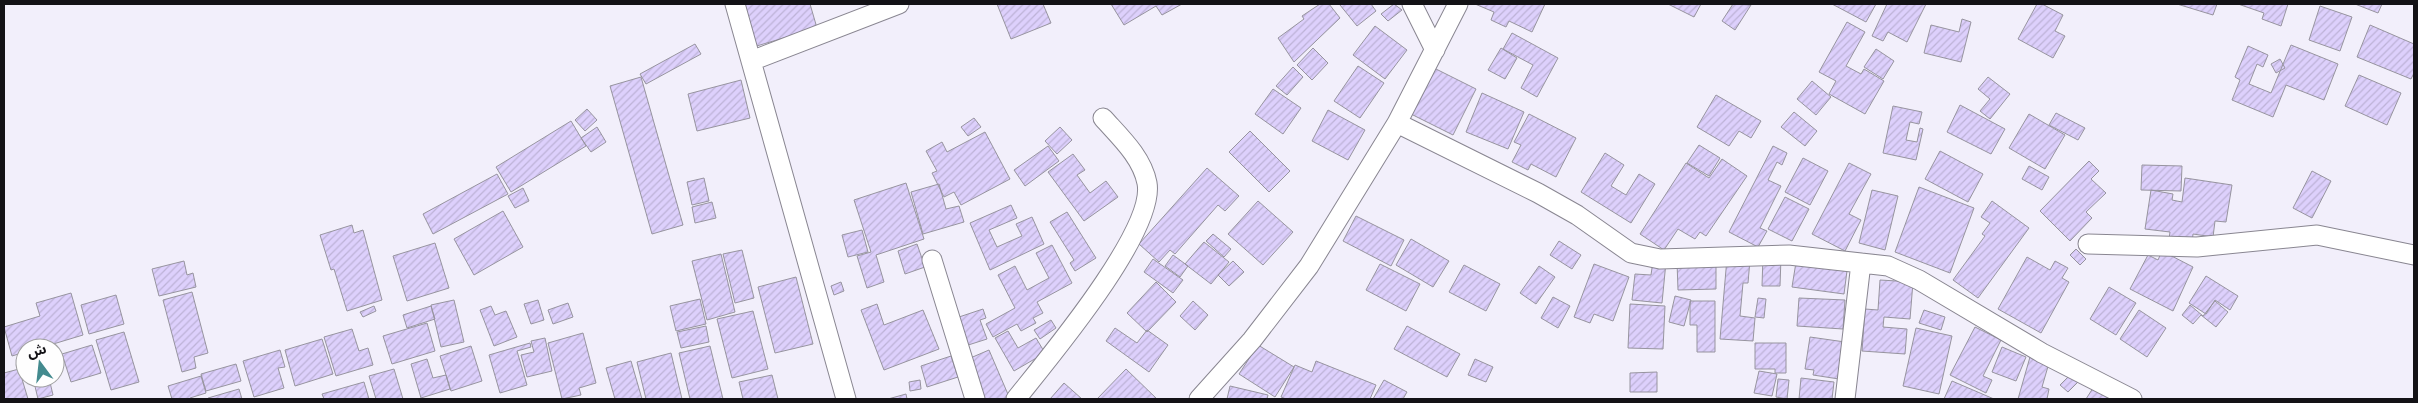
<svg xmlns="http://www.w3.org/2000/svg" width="2418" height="403" viewBox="0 0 2418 403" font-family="Barlow,'Noto Sans Arabic',sans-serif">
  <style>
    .building { fill: url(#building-hatch); stroke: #97949f }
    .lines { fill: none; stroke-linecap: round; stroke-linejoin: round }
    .street-casing { stroke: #898691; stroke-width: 21 }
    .street { stroke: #fff; stroke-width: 19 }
  </style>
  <defs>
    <pattern id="building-hatch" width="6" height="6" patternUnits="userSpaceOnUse" patternTransform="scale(1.25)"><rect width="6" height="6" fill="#ddd0fc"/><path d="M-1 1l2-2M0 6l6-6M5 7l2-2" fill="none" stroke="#bdb2d7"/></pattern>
  </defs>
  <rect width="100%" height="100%" fill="#f2effb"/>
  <path class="building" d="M736,4H810L817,28L750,48Z
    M997,4H1043L1051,23L1011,39Z
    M1111,4H1182L1162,15L1156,6L1124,25Z
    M1320,4H1329L1340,18L1294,62L1278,38L1304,19L1302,16Z
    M1342,4H1371L1376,11L1357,26L1340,5Z
    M1394,4L1402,10L1388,21L1381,14Z
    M1475,4H1545L1532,32L1509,21L1506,27L1491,20L1494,12Z
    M1668,4H1701L1694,17Z
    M1733,4L1751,5L1735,30L1722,21Z
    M1832,4H1876L1866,22Z
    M1887,4H1926L1907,42L1888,32L1883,41L1872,36Z
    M2037,4H2042L2063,15L2055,31L2065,36L2053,58L2018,39Z
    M2177,4H2217L2213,15Z
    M2238,4H2288L2281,26L2262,19L2264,13Z
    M2355,4H2382L2378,13Z
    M2320,6L2352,17L2340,51L2309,40Z
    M1962,19L1971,22L1961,62L1924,53L1931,25L1959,32Z
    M1847,22L1865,32L1846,66L1861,74L1864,69L1884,81L1865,114L1829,94L1836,81L1819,72Z
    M2370,25L2414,44V73L2411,79L2357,57Z
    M1375,26L1407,50L1385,79L1353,55Z
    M1512,33L1558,58L1537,97L1521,88L1533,65L1503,49Z
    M695,44L701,54L646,84L640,74Z
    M2291,45L2338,64L2324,100L2286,85L2273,117L2232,100L2240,80L2235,77L2248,46L2268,55L2263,67L2257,64L2249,84L2271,93Z
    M1313,48L1328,63L1312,80L1297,65Z
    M1501,48L1517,58L1505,79L1488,70Z
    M1876,49L1894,61L1883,79L1864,67Z
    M2280,59L2285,68L2276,73L2271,64Z
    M1358,66L1384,83L1360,118L1334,101Z
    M1430,66L1476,89L1453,135L1407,112Z
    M1293,67L1303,77L1287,95L1276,86Z
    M2359,75L2401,93L2387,125L2345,106Z
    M641,77L683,225L652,234L610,86Z
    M1988,77L2010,94L1990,119L1980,111L1990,99L1978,89Z
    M741,80L750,118L697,131L688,94Z
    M1812,81L1831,97L1816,115L1797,99Z
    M1273,89L1301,108L1283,134L1255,114Z
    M1482,93L1524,112L1508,149L1466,132Z
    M1716,95L1761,121L1751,138L1739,131L1729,146L1697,127Z
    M1960,105L2005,129L1991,154L1947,132Z
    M1893,106L1922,112L1919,124L1910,122L1906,140L1917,142L1920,128L1923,129L1916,160L1883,153Z
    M587,109L597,120L585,131L575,120Z
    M1328,110L1365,130L1348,160L1312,141Z
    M1794,112L1817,131L1805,146L1781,127Z
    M2056,113L2085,128L2078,140L2049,125Z
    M1529,114L1576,138L1556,177L1531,164L1528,170L1512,162L1521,145L1514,142Z
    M2029,114L2065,135L2045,169L2009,148Z
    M974,118L981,127L968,136L961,127Z
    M571,121L586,146L511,192L496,167Z
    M597,127L606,142L591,152L581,138Z
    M1060,127L1072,140L1057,154L1045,141Z
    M1250,131L1290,171L1269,192L1229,152Z
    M985,132L1010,179L961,205L954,192L944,197L932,173L937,171L926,151L942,142L947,152Z
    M1699,145L1720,158L1709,176L1687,163Z
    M1048,146L1059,161L1025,186L1014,170Z
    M1773,146L1787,153L1782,165L1777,162L1768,180L1781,186L1760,228L1767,231L1758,247L1729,232Z
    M1940,151L1983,174L1968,202L1925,179Z
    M1605,153L1624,165L1611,186L1626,195L1639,174L1655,184L1631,223L1581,192Z
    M1073,154L1085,170L1077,175L1090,193L1106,181L1118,197L1084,221L1048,172Z
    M1803,158L1828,171L1810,205L1785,192Z
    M1722,159L1747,176L1706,236L1700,232L1695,239L1678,229L1664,250L1640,234L1686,163L1709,178Z
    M2089,161L2099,171L2091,179L2106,193L2086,212L2092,218L2070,241L2040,211Z
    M1849,163L1871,174L1849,214L1861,220L1845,251L1812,234Z
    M2142,165L2182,166L2181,191L2141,190Z
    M2029,166L2049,177L2042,190L2022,179Z
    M1207,168L1239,196L1225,211L1218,205L1175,254L1170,250L1159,262L1139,244Z
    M2312,171L2331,181L2312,218L2293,208Z
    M497,174L508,194L433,234L423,214Z
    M704,178L709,201L692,205L687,182Z
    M2185,178L2232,185L2226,222L2215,221L2213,237L2193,234L2192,243L2169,239L2170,232L2145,229L2151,190L2173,194L2172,200L2182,202Z
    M906,183L924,239L876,255L884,282L867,288L857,256L871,252L854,200Z
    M939,184L946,209L959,206L964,222L923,234L911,192Z
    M1919,187L1974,208L1950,273L1895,252Z
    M523,188L529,201L515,208L508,196Z
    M1872,190L1898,196L1885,250L1859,243Z
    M1785,197L1809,209L1792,241L1768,229Z
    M1258,201L1293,232L1263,265L1228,234Z
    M1992,201L2029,228L1978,298L1953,280L1985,236L1982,234L1990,223L1981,217Z
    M712,202L716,218L695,223L692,207Z
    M1011,205L1017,218L989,230L997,247L1022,236L1016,224L1032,217L1044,244L990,270L970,223Z
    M503,211L523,247L474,275L454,239Z
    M1067,212L1096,258L1075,271L1070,263L1074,260L1050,222Z
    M1356,216L1404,240L1391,266L1343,241Z
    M352,225L354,233L363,230L382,300L347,311L334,269L331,270L320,235Z
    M862,230L868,252L848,257L842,235Z
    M1213,234L1231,249L1224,257L1206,241Z
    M1411,239L1449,261L1433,287L1396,265Z
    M1559,241L1581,255L1572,269L1550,255Z
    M1204,242L1229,262L1211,284L1185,264Z
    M435,243L449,288L407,301L393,256Z
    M917,244L925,267L905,274L898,251Z
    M1052,245L1072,283L1037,302L1043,313L1033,318L1036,323L1021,331L1017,324L993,337L986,324L1015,308L998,275L1015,266L1027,290L1049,278L1036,253Z
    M2076,249L2086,259L2080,265L2070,255Z
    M742,250L754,298L735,303L723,254Z
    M2162,251L2193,267L2173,311L2130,289L2148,255L2158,260Z
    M721,254L735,312L707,320L692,261Z
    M1173,255L1188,266L1180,277L1165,266Z
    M1763,256L1781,257L1780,286H1762Z
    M1797,256L1848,263L1844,294L1792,287Z
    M2027,257L2050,270L2055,261L2068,268L2062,278L2069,282L2041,333L1998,309Z
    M1727,258L1750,260L1748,283H1743L1740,316L1755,318L1753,341L1720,339Z
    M1153,259L1183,280L1173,293L1144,272Z
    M184,261L187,275L193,273L196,287L159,296L152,269Z
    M1233,261L1244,272L1229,286L1218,275Z
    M1653,261L1666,262L1662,303L1632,300L1635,274L1651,275Z
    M1716,261V289L1678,290L1677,262Z
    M1380,264L1420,284L1406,311L1366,290Z
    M1594,264L1629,277L1613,321L1594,314L1590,323L1574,317Z
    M1464,265L1500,284L1486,311L1449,292Z
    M1539,266L1555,277L1536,304L1520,293Z
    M2206,276L2238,296L2230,310L2215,300L2206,314L2189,303Z
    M796,277L813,344L775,353L758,287Z
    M1880,280L1913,282L1910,319L1884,317L1883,327L1907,329L1905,354L1862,351L1865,309L1878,310Z
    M841,282L844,291L834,295L831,286Z
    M1156,282L1176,302L1147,332L1127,313Z
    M2109,287L2136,303L2116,335L2090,319Z
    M192,292L208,353L194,357L196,368L182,372L163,300Z
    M71,293L83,335L40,348H25V352L12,356L4,327L40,316L36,303Z
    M116,295L124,324L89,334L81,305Z
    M1675,296L1691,300L1684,326L1669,322Z
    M1553,297L1570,306L1558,328L1541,318Z
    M1758,298L1766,299L1764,318L1755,317Z
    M1799,298L1845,300L1843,329L1797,326Z
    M700,299L706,324L676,331L670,306Z
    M454,300L464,342L441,347L431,305Z
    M538,300L544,320L531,324L524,304Z
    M1193,301L1208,315L1195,330L1180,316Z
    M1690,301H1715V352H1697V325H1690Z
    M2215,301L2228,312L2216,327L2201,315L2193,324L2182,315L2190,305L2203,316Z
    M568,303L573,317L553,324L548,310Z
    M877,304L884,325L923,310L939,349L884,370L861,310Z
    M1630,304L1665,306L1663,349L1628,348Z
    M374,306L376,311L363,317L360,312Z
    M431,306L435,319L407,328L403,315Z
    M491,306L495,315L506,311L517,337L494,346L480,310Z
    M983,309L986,318L980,320L987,339L962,347L953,319Z
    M1924,310L1945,317L1941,330L1919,323Z
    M2139,310L2166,328L2147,357L2120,339Z
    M753,311L768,369L732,378L717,319Z
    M1051,320L1056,328L1040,339L1034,330Z
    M427,323L435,351L392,364L383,336Z
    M706,326L709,342L681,348L677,332Z
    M1407,326L1460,354L1447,377L1394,349Z
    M1975,327L2001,340L1983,376L1992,380L1986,393L1950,375Z
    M1115,328L1137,343L1147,330L1168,345L1149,372L1106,341Z
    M1916,328L1952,336L1939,394L1903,386Z
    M352,329L359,351L368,348L373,365L336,376L324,337Z
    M1008,331L1018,348L1036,338L1045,353L1014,371L995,338Z
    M124,332L139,382L111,390L96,340Z
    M583,333L596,383L579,388L581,395L562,399L548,343Z
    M1810,337L1845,342L1839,379L1813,375L1814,370L1805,369Z
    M545,338L552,371L527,377L521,355L534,352L531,341Z
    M322,339L333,374L295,386L285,350Z
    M530,343L531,347L517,351L527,385L500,393L489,355Z
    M1755,343H1786V373H1775V369H1755Z
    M92,345L101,373L71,382L62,354Z
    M1258,345L1294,367L1275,397L1239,374Z
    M471,346L482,381L451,391L440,356Z
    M710,346L723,399H690L679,353Z
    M2002,347L2026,357L2016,381L1992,372Z
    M280,350L285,367L278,368L284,388L254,397L243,361Z
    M989,350L1010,399H985L968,359Z
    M671,353L682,399H646L637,362Z
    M951,356L958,377L927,387L921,366Z
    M2030,357L2049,363L2042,387L2049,389L2047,399H2049H2018Z
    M427,359L433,378L446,375L450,389L421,398L411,364Z
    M1475,359L1493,367L1486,382L1468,375Z
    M631,361L642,399H615L606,368Z
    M1316,361L1376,385L1370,399H1286L1281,397L1295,365L1312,372Z
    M236,364L241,381L206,391L201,374Z
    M19,369L28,399H4V373Z
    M394,369L403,399H376L369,376Z
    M1126,369L1157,399H1097Z
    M1759,371L1777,374L1772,396L1754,393Z
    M1657,372V392H1630V373Z
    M772,375L778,399H743L739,382Z
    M2070,375L2078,382L2068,392L2060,385Z
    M201,376L206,393L190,398L191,399H172L168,386Z
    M33,378H49L53,395L38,399Z
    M1801,378L1834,382L1832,399H1799Z
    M1778,379L1789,380L1787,399L1776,397Z
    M920,380L921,389L910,391L909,382Z
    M1384,380L1407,392L1403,399H1373Z
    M1952,381L1994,399H1944Z
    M364,382L369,399H324L322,394Z
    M1064,383L1082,399H1050Z
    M1230,386L1268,395L1267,399H1227Z
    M2093,388L2116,399H2086Z
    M239,389L242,399H209L208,398Z
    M906,394L907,399H888Z"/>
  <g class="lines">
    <g class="street-casing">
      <path id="street" d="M735,4L846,399
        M1412,4L1435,50
        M751,61L899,4
        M1397,123L1538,193L1577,215L1631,253L1660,259L1789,255L1888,266L1919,280L2042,353L2132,399
        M2088,244L2197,247L2317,235L2414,255
        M932,260L975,399
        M1016,399C1047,360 1156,231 1147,183C1142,157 1120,137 1103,118
        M1199,399L1252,340L1309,266L1397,123L1458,4
        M1845,399L1861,263"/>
    </g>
    <use href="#street" class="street"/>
  </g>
  <rect width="2418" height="403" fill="none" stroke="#131216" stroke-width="10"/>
  <g transform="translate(40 363) rotate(345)"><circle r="24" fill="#fefefe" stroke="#a0a0a1"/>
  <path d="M0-4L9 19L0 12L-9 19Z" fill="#438a8e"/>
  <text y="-8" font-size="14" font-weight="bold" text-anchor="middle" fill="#131216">ش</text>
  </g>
</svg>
